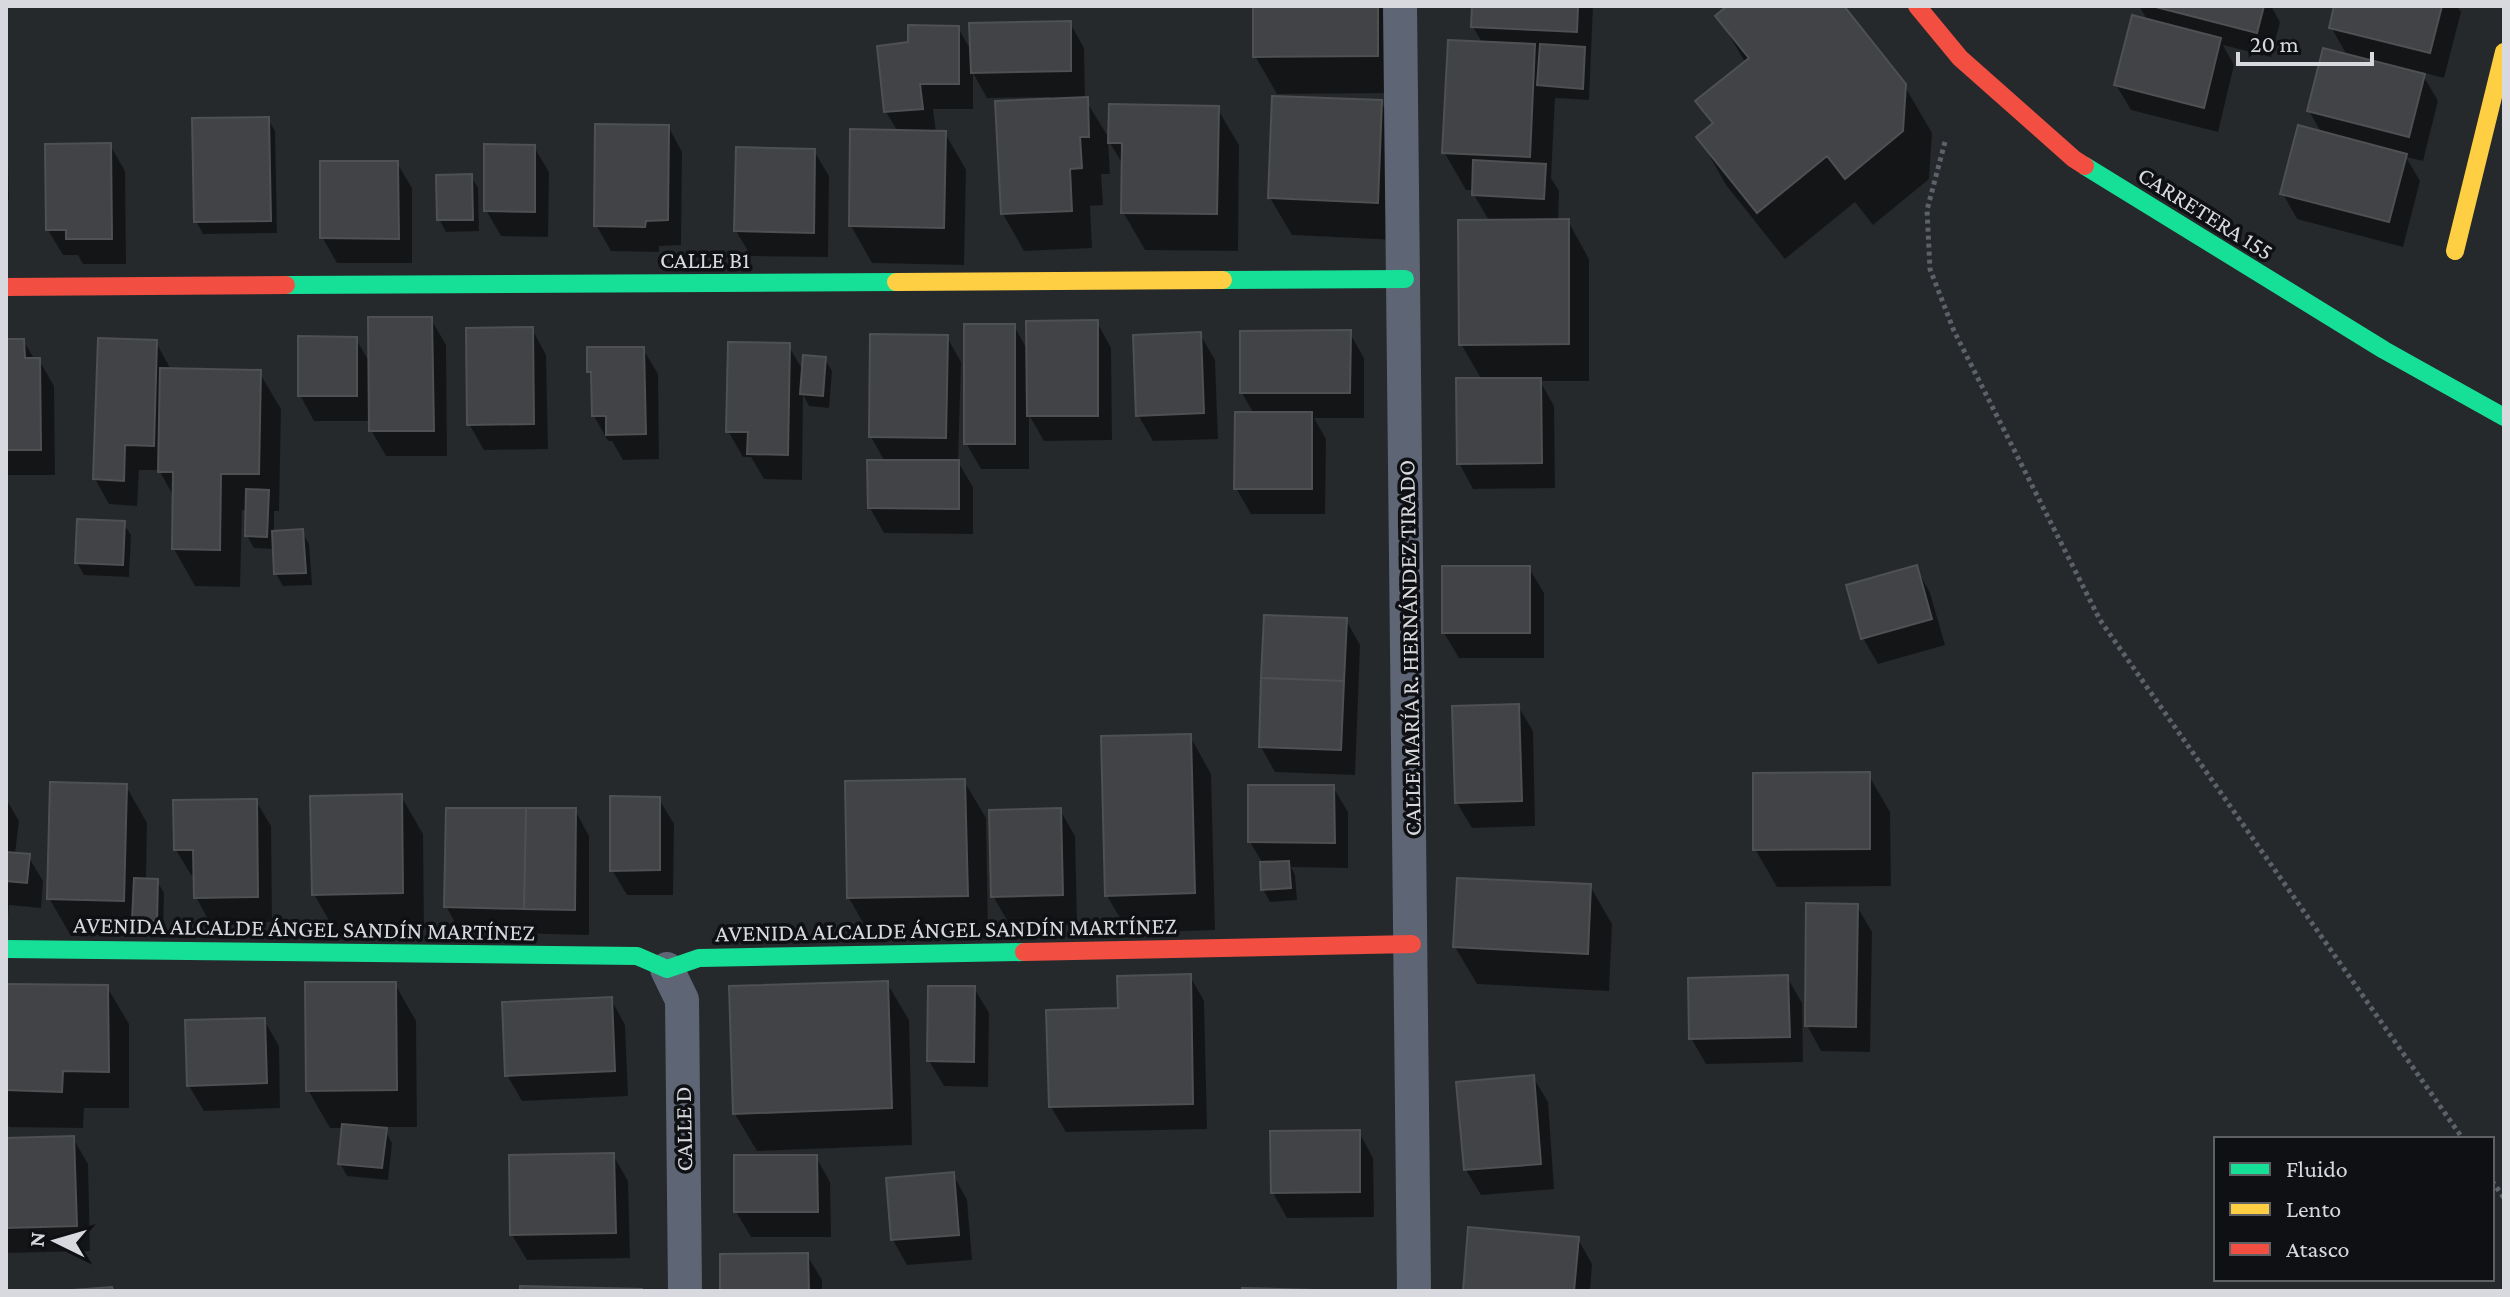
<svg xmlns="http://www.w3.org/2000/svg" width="2510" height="1297" viewBox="0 0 2510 1297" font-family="'Crimson Pro',serif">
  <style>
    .shadow { fill: #0007 }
    .building { fill: #414346; stroke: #4e5052; stroke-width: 2 }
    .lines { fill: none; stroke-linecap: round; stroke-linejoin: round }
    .path { stroke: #5c616a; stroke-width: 5; stroke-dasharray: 4 4; stroke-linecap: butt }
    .street { stroke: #5e6675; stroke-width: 34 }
    .fast { stroke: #16e098; stroke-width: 18 }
    .slow { stroke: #ffcf43; stroke-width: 18 }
    .jam { stroke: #f24e42; stroke-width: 18 }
    .labels { text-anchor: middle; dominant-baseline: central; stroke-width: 7; stroke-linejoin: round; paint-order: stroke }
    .street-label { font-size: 24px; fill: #d7d9de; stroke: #0f1013 }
  </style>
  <rect width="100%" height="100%" fill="#26292c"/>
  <path class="shadow" d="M1255,6H1398L1399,93L1277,94L1255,56Z
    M1474,6H1593L1589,100L1555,98L1551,178L1559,191L1558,222L1568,221L1589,259V381H1540L1554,406L1555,488L1473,489L1459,463L1482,380L1461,344L1490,222L1474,195V190H1466L1444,152L1483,44L1473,27Z
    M1726,6H1841L1904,85L1932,133L1929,179L1873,225L1855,202L1785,259L1726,185L1699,137L1713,126L1698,101L1745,62L1718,16L1728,8Z
    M2139,6H2271L2280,22L2271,57L2223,45L2234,65L2218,132L2131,110L2116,85L2148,21Z
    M2336,6H2457L2461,12L2444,78L2421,72L2438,101L2423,161L2406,157L2420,181L2403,247L2297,219L2283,194L2322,134L2309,111L2348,57L2331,27Z
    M1070,23L1084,48L1085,99L1110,140L1217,108L1239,145L1238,251L1145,250L1123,212L1124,166L1108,140L1110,174H1101L1103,205L1090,206L1092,248L1024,251L1003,214L1050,97L987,98L973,73V109H933L936,133H945L966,170L964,265L872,263L851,226L898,132L886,112L910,44L958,28L972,52Z
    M1381,102L1402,139L1398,240L1292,235L1270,198Z
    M268,119L275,131L277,233L203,234L196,221Z
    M668,126L682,152L681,245L659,246V252L611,251L596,225Z
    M110,145L125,171L126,264H83L78,255H63L48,230Z
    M534,147L549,172L548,237L501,236L486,210Z
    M814,151L829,176L828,257L751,256L736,231Z
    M6,161L8,165L9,200H6Z
    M397,163L412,188V263H337L322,237Z
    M471,176L478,188L479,231L446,232L439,219Z
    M431,319L446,345L447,456H386L371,430V421H314L300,395L356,339L370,363Z
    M1097,322L1111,348L1112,440L1044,441L1029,415V469H981L966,443L1014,326L1028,351Z
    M532,329L546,355L548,449L484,450L469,424Z
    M1349,332L1364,358V418H1314L1326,439L1325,514H1251L1236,488L1254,414L1242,393Z
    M1200,334L1215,360L1218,439L1153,441L1138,415Z
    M947,337L961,362L958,462L973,487V534L884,533L870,508L885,462L871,437Z
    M23,340L35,360H39L54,386L55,475H6V341Z
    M156,342L171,370L259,372L281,409L279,511H274V533L302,532L309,544L312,585L283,586L276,574L275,549L254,548L247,536V510H242L240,587L195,586L174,549V497L159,470H139L137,506L109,504L95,479Z
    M788,345L804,372L825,359L832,371L829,408L809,406L803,395L802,480L764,479L751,457H743L728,431Z
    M643,349L658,374L659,459L623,460L612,441H608L594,416L593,380L589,372Z
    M123,523L131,535L129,577L84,575L77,563Z
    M1916,567L1930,593L1945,645L1878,664L1863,638Z
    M1529,568L1544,593V658H1459L1444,633Z
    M1346,620L1360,645L1355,775L1275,772L1261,747Z
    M1518,706L1533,731L1535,826L1472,828L1457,803Z
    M1190,736L1211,774L1215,930L1129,933L1107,896Z
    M1868,774L1890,812L1891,886L1777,887L1755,849Z
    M964,781L986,818L988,933L870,935L849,898Z
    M126,786L147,823L146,880L157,881L164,893L163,932L71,936L49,898Z
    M1333,787L1348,812V868L1291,867L1295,875L1297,900L1270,902L1263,889L1262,862L1250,842Z
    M401,796L423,834L424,930L335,931L314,894Z
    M6,799L19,821L15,854L28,856L43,881L41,908L9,905L7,928Z
    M659,799L674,824L673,895H627L612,870Z
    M256,801L271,826L272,922L210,923L196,897V875H191L176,850Z
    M575,810L589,836V935L460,932L446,906Z
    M1060,810L1075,836L1077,920L1008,922L993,896Z
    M1590,886L1612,924L1609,991L1477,984L1455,947Z
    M1857,906L1872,932L1870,1052L1821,1051L1807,1025Z
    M1190,976L1204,1001L1207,1129L1066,1132L1051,1107L1120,1010Z
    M1787,977L1802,1003L1803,1062L1706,1064L1691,1038Z
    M887,983L909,1020L912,1145L757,1151L735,1114Z
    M395,984L416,1021L417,1127H383L392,1143L388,1180L347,1176L340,1163L343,1128H330L308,1090Z
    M6,986L107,987L129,1024V1108H84L83,1128L9,1127L6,1122Z
    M974,988L989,1013L988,1087L944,1086L929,1061Z
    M611,999L625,1025L628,1096L522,1101L507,1075Z
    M264,1020L279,1046L280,1108L204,1111L189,1086Z
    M1533,1077L1548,1102L1554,1189L1481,1195L1466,1170L1459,1083Z
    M1359,1132L1373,1158L1374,1217L1287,1218L1273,1193Z
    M73,1138L88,1164L90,1251L6,1253V1140Z
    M613,1155L628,1181L630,1258L527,1260L512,1235Z
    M816,1157L830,1182L831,1237H751L736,1212Z
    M953,1174L967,1200L972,1260L907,1265L893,1240Z
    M1578,1239L1592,1264L1590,1291H1465Z
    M807,1255L822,1280V1291H722Z"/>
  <path class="building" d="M1253,6H1378V56L1253,57Z
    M1472,6H1578L1577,32L1471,27Z
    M1727,6H1844L1906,84L1903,131L1845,179L1827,156L1757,213L1696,137L1713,123L1695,101L1749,58L1715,16Z
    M2152,6H2264L2257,33Z
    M2334,6H2442L2430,53L2329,28Z
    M2132,15L2221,38L2204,108L2114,85Z
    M1071,21V71L971,73L969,23Z
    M908,25L959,26V84H920L923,109L884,112L877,46L908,42Z
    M1448,40L1535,44L1530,157L1442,153Z
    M1540,44L1585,47L1583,89L1537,85Z
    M2323,48L2425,74L2409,137L2307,111Z
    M1272,96L1382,100L1378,203L1268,198Z
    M1088,97L1089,137H1080L1082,168L1070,169L1072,211L1001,214L995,101Z
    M1109,104L1219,106L1217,214L1121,213L1122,143H1108Z
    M269,117L271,221L194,222L192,118Z
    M595,124L669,125L668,220L646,221L645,227L594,226Z
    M2298,125L2407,154L2389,222L2280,194Z
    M850,129L946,131L944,228L849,226Z
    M111,143L112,239H66V230H46L45,144Z
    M484,144L535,145V212L484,211Z
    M736,147L815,149L814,233L734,231Z
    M1473,160L1546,164L1544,199L1472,195Z
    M320,161H398L399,239L320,238Z
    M472,174L473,220H437L436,175Z
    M1569,219V344L1459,345L1458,220Z
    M368,317H432L434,431H369Z
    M1098,320V416H1027L1026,321Z
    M964,324H1015V444H964Z
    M533,327L534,424L467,425L466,328Z
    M1351,330L1350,393H1240V331Z
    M1201,332L1204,413L1136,416L1133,335Z
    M870,334L948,335L946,438L869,437Z
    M298,336L357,337V396H298Z
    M98,338L157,340L154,446L125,445L124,481L93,479Z
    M6,339H24L25,358H40L41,450H6Z
    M728,342L790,343L788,455L747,454L748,432H726Z
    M587,347H644L646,434L606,435V416H592L591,372H587Z
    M803,355L826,357L823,396L800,394Z
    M160,368L261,370L259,474H221L220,550L172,549L173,472H158Z
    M1456,378H1541L1542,463L1457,464Z
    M1235,412H1312V489H1234Z
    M867,460H959V509L868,508Z
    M246,489L269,490L267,537L245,536Z
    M77,519L125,521L123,565L75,563Z
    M303,529L306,573L274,574L272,531Z
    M1917,565L1932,619L1861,639L1846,585Z
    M1442,566H1530V633H1442Z
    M1264,615L1347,618L1344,681L1261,678Z
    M1261,678L1344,681L1341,750L1259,747Z
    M1519,704L1522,801L1455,803L1452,706Z
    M1191,734L1195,893L1105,896L1101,736Z
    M1870,772V849L1753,850V773Z
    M965,779L968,896L847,898L845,781Z
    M50,782L127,784L124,901L47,899Z
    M1248,785H1334L1335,843L1248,842Z
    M402,794L403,893L312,895L310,796Z
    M610,796L660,797V870L610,871Z
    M257,799L258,897L194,898L193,850H174L173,800Z
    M446,808H526L524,909L444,907Z
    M526,808H576L575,910L524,909Z
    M1061,808L1063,895L991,897L989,810Z
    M6,852L30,854L27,883L6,881Z
    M1289,861L1291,888L1261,890L1260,862Z
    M134,878L158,879L157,921L132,920Z
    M1457,878L1591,884L1588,954L1453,947Z
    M1806,903L1858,904L1856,1027L1805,1026Z
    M1191,974L1193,1104L1049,1107L1046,1010L1118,1008L1117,976Z
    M1788,975L1790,1037L1689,1039L1688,978Z
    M888,981L892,1108L733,1114L729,986Z
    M305,982H396L397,1090L306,1091Z
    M6,984L108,985L109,1072L63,1071L62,1092L6,1090Z
    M928,986H975L974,1062L927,1061Z
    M612,997L615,1071L505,1076L502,1002Z
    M265,1018L267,1083L187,1086L185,1020Z
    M1534,1075L1541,1164L1464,1170L1456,1082Z
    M342,1124L387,1128L382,1168L338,1164Z
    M1360,1130V1192L1271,1193L1270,1131Z
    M74,1136L77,1226L6,1228V1138Z
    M614,1153L616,1233L510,1235L509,1155Z
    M734,1155H817L818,1212H734Z
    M954,1172L959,1235L891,1240L886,1178Z
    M1468,1227L1579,1237L1574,1291H1463Z
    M808,1253L809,1291H720V1254Z
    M520,1286L642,1289V1291H520Z
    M112,1287L113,1291H58Z
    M1242,1288L1353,1291H1242Z"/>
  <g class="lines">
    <path class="path" d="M1945,142L1927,210L1930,269L1954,331L2100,620L2463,1139
      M2492,1181L2504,1198"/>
    <path class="street" d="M1400,6L1414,1291
      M667,969L682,1000L685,1291"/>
    <path class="fast" d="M2085,166L2384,350L2504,417
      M1223,280L1405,279
      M286,285L896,282
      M6,949L637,956L667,969L699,958L1024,952"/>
    <path class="slow" d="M2455,251L2504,52
      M896,282L1223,280"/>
    <path class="jam" d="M1917,6L1960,58L2074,159L2085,166
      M6,287L286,285
      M1024,952L1412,944"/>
  </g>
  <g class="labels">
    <g class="street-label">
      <text transform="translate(2206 213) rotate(32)">CARRETERA 155</text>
      <text x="705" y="259">CALLE B1</text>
      <text transform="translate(1409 648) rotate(-91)">CALLE MARÍA R. HERNÁNDEZ TIRADO</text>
      <text transform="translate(304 928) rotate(1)">AVENIDA ALCALDE ÁNGEL SANDÍN MARTÍNEZ</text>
      <text transform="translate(946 929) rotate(-1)">AVENIDA ALCALDE ÁNGEL SANDÍN MARTÍNEZ</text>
      <text transform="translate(683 1129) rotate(-91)">CALLE D</text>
    </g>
  </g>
  <rect width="2510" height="1297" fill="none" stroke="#d7d9de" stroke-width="16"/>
  <rect x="2214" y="1137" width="280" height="144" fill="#0f1013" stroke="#5f6064" stroke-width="2"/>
  <rect x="2230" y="1163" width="40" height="12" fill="#16e098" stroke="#5f6064" stroke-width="2"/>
  <text x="2286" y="1177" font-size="24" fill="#d7d9de">Fluido</text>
  <rect x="2230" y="1203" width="40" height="12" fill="#ffcf43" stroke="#5f6064" stroke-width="2"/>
  <text x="2286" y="1217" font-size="24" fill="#d7d9de">Lento</text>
  <rect x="2230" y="1243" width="40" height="12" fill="#f24e42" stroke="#5f6064" stroke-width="2"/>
  <text x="2286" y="1257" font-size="24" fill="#d7d9de">Atasco</text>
  <g transform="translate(56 1241) rotate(275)" stroke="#0f1013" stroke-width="6" paint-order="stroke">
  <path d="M0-6L14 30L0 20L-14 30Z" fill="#d7d9de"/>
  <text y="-12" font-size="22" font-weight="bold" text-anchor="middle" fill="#d7d9de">N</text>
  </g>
  <path d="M2238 52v12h134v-12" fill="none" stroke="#d7d9de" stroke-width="4"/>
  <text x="2250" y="52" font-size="24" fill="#d7d9de" stroke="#0f1013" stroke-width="6" paint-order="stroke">20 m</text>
</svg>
